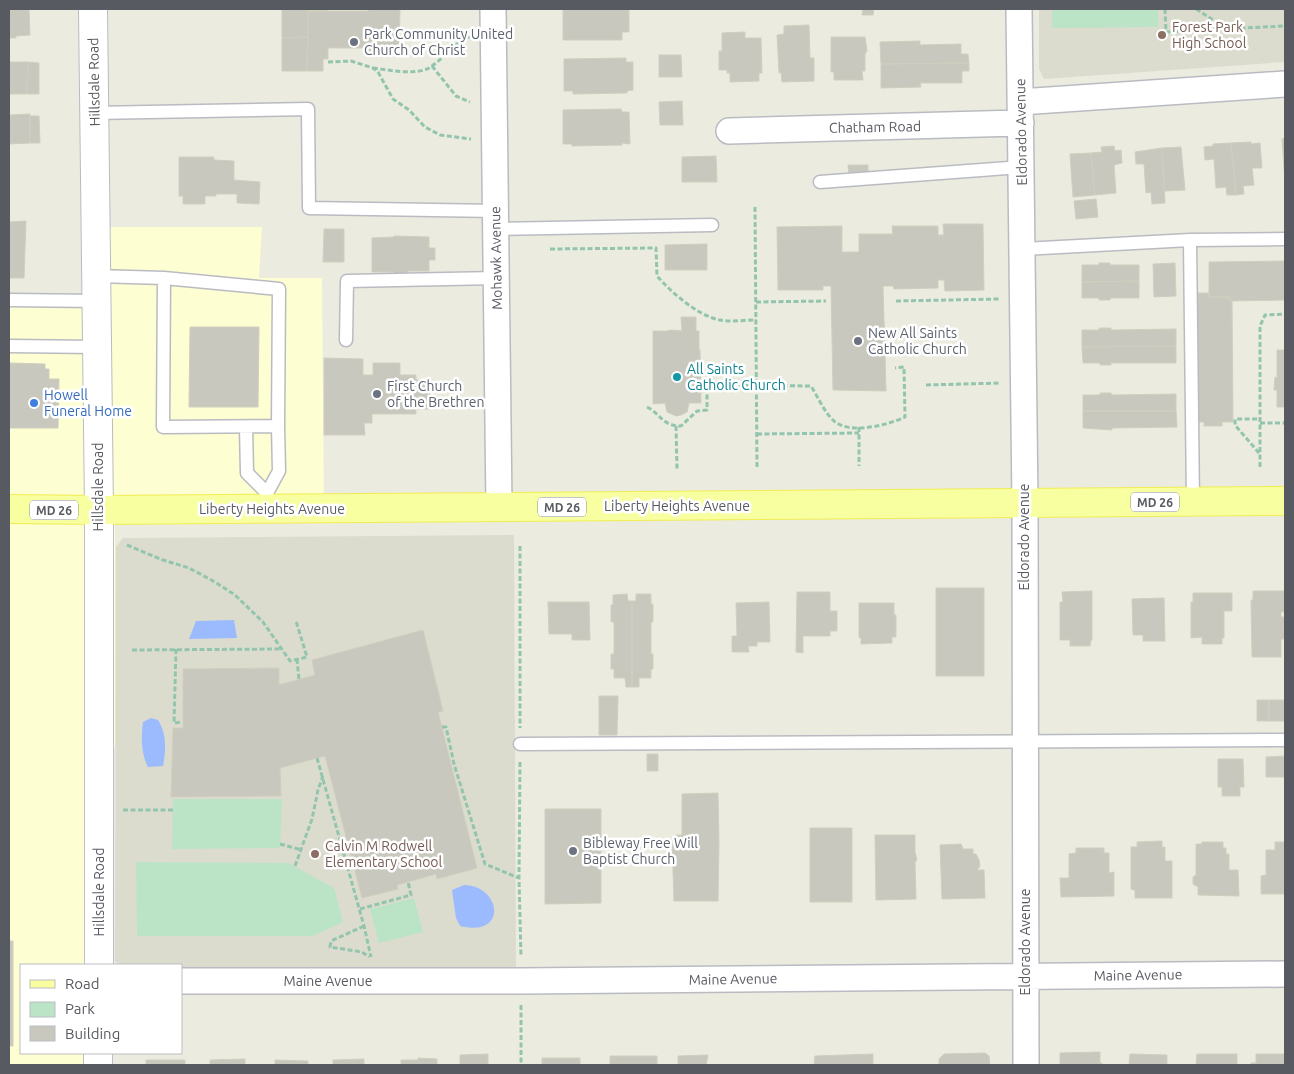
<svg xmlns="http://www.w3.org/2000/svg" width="1294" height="1074" viewBox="0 0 1294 1074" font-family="Ubuntu,sans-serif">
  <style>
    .commercial { fill: #fdfed2 }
    .education { fill: #dcdcce }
    .green { fill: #bae4c5 }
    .water { fill: #9cbbff }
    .building { fill: #c8c8be; stroke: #d0cfbe }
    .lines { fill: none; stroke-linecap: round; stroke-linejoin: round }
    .service-casing { stroke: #babbc2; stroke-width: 15 }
    .minor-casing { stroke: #babbc2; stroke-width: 28 }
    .tertiary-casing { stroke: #babbc2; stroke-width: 30 }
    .secondary-casing { stroke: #bcbdc6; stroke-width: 30 }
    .primary-casing { stroke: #f2ed51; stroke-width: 30 }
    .path { stroke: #93c5ae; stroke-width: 3; stroke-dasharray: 5 2.5; stroke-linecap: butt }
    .service { stroke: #fff; stroke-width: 12 }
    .minor { stroke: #fff; stroke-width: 25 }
    .tertiary { stroke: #fff; stroke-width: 28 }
    .secondary { stroke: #fff; stroke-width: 28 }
    .primary { stroke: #f7ffa1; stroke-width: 28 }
    .education-dot { fill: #8d6e63; stroke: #fff; stroke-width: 2 }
    .worship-dot { fill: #6b7280; stroke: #fff; stroke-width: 2 }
    .culture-dot { fill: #0f9aa8; stroke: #fff; stroke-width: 2 }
    .shop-dot { fill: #3f7fe0; stroke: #fff; stroke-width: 2 }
    .labels { text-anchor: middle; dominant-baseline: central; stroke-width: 5; stroke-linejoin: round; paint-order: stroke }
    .shield { fill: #fff; stroke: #8a8c90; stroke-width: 1 }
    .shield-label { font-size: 12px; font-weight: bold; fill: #585a61 }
    .education-label { font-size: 14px; fill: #785e54; stroke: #fff; text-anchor: start }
    .worship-label { font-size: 14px; fill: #5b616d; stroke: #fff; text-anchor: start }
    .street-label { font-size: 14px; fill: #585a61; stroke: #fff }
    .culture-label { font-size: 14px; fill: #0d838f; stroke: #fff; text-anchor: start }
    .shop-label { font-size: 14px; fill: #366cbe; stroke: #fff; text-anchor: start }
  </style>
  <rect width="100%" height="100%" fill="#ebecdf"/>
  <path class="commercial" d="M97,227H262L259,278H322L324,510L115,515V747L96,746L97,965H21V1053H98V1065H9V300L98,298Z"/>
  <path class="education" d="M1039,9H1285V62L1044,79L1039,69Z
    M514,535L516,968H181V965H119L115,961L116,547L123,538Z"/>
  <path class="green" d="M1052,9H1158V27L1052,28Z
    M173,799H282L280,848L172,849Z
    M136,862L288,863L334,888L343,922L313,936H137Z
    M414,898L423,932L379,943L370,909Z"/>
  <path class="water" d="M234,620L237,638L189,639L196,621Z
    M151,718L158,720C167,734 166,750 163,766L148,767C141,754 141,737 143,722Z
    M464,885C502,886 508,938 460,926L456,918L452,890Z"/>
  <path class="building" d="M9,9H29L30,35L16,36V38H9Z
    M282,9H327V11H308V37L282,38Z
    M368,9H400L399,50H390V57H367V48H328V59H323V71H307L308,11H368Z
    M563,9H629V32H622V40H563Z
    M863,9H874L873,15H862Z
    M809,25L810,58H814V81L782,82L781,72L779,73L777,35L784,34V26Z
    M745,32V38H761L762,73H759V81L730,82V73H727V70H719V51H722V33Z
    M308,37L307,71H282V38Z
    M831,37H865L867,51L865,54V71H862L863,80H834V72H831Z
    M920,41V45L961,44V54H968L969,63L881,64L880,42Z
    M659,55H681L682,77H659Z
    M626,58V62H633V90L627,91V93L573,94V91H564V59Z
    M9,62H28L27,94H9Z
    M28,62L39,63V94H27Z
    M969,63V71H962V83H920L921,87L881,88V64Z
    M682,101L683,125H660L659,102Z
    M621,109L622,112H629L630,144L622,143V145L572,146V144H563V110Z
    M30,114V143L9,144V115Z
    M30,116H39L40,143H30Z
    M1285,138V181L1282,139Z
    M1251,142V144L1260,143L1262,168H1252L1254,185L1243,186L1244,194L1236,195L1231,143Z
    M1231,143L1236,195H1227L1226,187L1216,188L1214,159L1205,160L1204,147L1213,146V144Z
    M1114,146L1115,151L1121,150L1122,163L1114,165L1116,193L1095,195L1091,153L1102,152L1101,147Z
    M1181,147L1185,190L1164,191L1162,148Z
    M1162,148L1165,203L1152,204L1151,192L1146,193L1144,164H1136L1135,152Z
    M1091,153L1095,195L1073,197L1070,154Z
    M716,156L717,182H682V157Z
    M179,157H214V160L234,161V180L260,182L259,204L237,203V194H216V196H205V204H183V196H179Z
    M848,165H868V173L849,174Z
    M1096,199L1098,217L1076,219L1074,201Z
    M26,221L24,278H9V222Z
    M943,224H983L984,290L945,291L944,280H938V288L894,289L893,286H883L886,391L833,390L831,286H823V290H778L777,227L842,226V252H859V234H893L892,226H938V235H944Z
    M324,229H344V262H323Z
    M394,236L429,237V248H435V260H429V271H408V273L394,274V272H372V238L394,237Z
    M707,244V270H665V245Z
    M1285,261V300L1232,301H1230V297H1209V262Z
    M1099,263H1110V265H1139V281L1082,282V265H1099Z
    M1175,263L1176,296L1154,297L1153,264Z
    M1139,281V298H1111L1110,300H1099V298H1082V282Z
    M1194,293H1209V297H1230V301H1232L1233,422H1222V426H1204V422H1195Z
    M681,317H696V331H699V350H700L701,403H689L687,412L681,415L676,416L667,412L665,403L653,404V331H667L671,330L682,331Z
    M190,327H259L258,407H189Z
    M1099,328H1111V330L1176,329V346L1082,347V330H1099Z
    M1176,346V363H1111V365H1100V363H1083L1082,347Z
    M1277,350H1285V414V407H1277V390H1274L1275,377L1277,378Z
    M324,358L363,359V375H373V363H400V375H416V380H430V409H416V414H372V423H364L365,435H324Z
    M9,363L45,364V369H49V379H59L58,428H9Z
    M1100,393H1111L1112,395L1176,394V411H1083V395H1100Z
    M1083,411H1176L1177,427L1112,428V430L1083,428Z
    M936,588H984V676H936Z
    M1092,591V640H1091L1090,646H1070V640H1060V602H1063L1062,592Z
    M1253,591H1285V612H1281V617H1284V639H1281V657H1252L1251,600H1253Z
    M797,592H830V611H837V631H830V636H803V653L796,652Z
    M1193,593H1232V611H1224V638H1222V644H1202V637L1191,638V602H1193Z
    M627,594L628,601H632V687H626L625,678H614V669H611V654H614V622H611V605H613V595Z
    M636,594H651V604H653V622H651V654H653V669H651V678H639V687H632V601H636Z
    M1164,598L1165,641H1143V635H1133L1132,599Z
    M548,602H589L590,640H572V634H549Z
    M769,602L770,642H757V646H748L749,652H732V636H737L736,603Z
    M859,603H894V615H896V637H892V643L861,644V637L859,638Z
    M423,630L443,711L438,712L477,868L437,879L436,874L397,885L398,889L362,898L325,756L280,768L281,796L171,797L173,728H183V669L279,668V685L315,675L312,660Z
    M599,696H618L617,735H599Z
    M1257,700H1269V721H1257Z
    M1269,700H1285V721H1269Z
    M647,754H658V771H647Z
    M1285,756V777H1266V757Z
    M1218,759H1243L1244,787H1240V796H1222V787H1218Z
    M718,793L719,842L718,901H674L672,841H676V835H682V794Z
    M545,809H601V903L545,904Z
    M810,828H852V902H810Z
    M875,835H915V852L917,860L915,862L916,899L876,900Z
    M1162,841V847H1165V861H1172V898H1135V890L1131,889V847H1137V842Z
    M1202,842H1223V848H1226V854H1229V870H1238L1239,896L1198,895V887L1193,884V877L1196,875V844H1202Z
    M1275,842H1285V894H1261V876L1266,875V850H1275Z
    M961,844L963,849H973V854H976L979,860L980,866L977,870H984L985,898L942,899L940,845Z
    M1076,848H1104V853H1109V873L1114,872V896L1061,897L1060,878H1069V854L1076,853Z
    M9,941H13V1046H9Z
    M1100,1052V1063H1102V1065H1060V1053Z
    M985,1053L989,1056L990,1065H939V1059L944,1054Z
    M488,1054V1065H491H460V1055Z
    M873,1054V1065H814L815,1056Z
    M1130,1054L1167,1055V1065H1129Z
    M1197,1054H1237V1065H1196Z
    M1256,1054H1285V1065H1251V1063H1256Z
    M708,1055L706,1065H678V1056Z
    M610,1056H657V1065H610Z
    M418,1058L437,1059V1065H401V1060H418Z
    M542,1058H580V1065H542Z
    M245,1059V1065H210V1060Z
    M364,1059V1065H333V1060Z
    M146,1060H185V1065H146Z
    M275,1060L308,1061V1065H275Z"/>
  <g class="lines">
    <g class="service-casing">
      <path id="service" d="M94,113L308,109L309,208L496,211
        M820,182L1021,167
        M496,229L712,225
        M1190,240L1193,502
        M1023,249L1190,240L1285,239
        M96,276L164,278L279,289L278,426L163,427L164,278
        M9,300L97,301
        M346,340L347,281L496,278
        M9,346L97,347
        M246,427L247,473L267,493
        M267,509V493L279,471L278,426
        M520,744L1285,740"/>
    </g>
    <g class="minor-casing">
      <path id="minor" d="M493,9L499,507
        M1019,9L1025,503L1026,1065
        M1020,102L1285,84
        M729,131L1021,123
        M181,981H521L1285,974"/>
    </g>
    <g class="tertiary-casing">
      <path id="tertiary" d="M93,9L99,510"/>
    </g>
    <g class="secondary-casing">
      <path id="secondary" d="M99,965V510
        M98,1065V1053"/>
    </g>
    <g class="primary-casing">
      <path id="primary" d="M9,509L99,510L1285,501"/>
    </g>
    <path class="path" d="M1165,9L1166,32L1285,26
      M1196,9L1227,29
      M328,62L351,61L373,68L378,72L393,99L409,110L425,127L440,135L471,139
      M432,66L456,96L470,102
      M373,68C390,70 411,75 427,69C440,63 460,37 470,37
      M755,207L757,467
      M550,249L656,248L657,276C671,292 698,316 720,320C731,322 745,320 756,320
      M896,301L999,299
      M756,302L826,301
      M926,385L1000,383
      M647,407C661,414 662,426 681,426L697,411L707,410V385L811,386C818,397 824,412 834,421C850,435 888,425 905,417L904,367L895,368
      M1260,423H1285
      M676,426L677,469
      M859,427V466
      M757,434L859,433
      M1259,453L1235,425V419H1260
      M1260,467V326L1265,315L1285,314
      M127,545L160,559L189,568L215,582L235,595L263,622L290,661L307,657L296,621
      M520,546V728
      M176,649L174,723L182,722
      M132,650L281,649
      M297,659L299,680
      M442,727H446L454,764L485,864L519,878
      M317,758L364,926L371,957
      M520,762L519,878L521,957
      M123,810H173
      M280,844L302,850
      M295,866L312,819L318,790L323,776
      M360,909L411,895L408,882
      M364,926L331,941L330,947L362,952L369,957
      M521,1005V1065"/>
    <use href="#service" class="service"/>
    <use href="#minor" class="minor"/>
    <use href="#tertiary" class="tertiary"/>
    <use href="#secondary" class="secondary"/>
    <use href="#primary" class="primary"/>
  </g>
  <g class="education-dot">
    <circle cx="1162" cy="35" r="5"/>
    <circle cx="315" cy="854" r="5"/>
  </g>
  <g class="worship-dot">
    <circle cx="354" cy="42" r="5"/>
    <circle cx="858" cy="341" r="5"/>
    <circle cx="377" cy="394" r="5"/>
    <circle cx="573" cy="851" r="5"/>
  </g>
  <circle class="culture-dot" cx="677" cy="377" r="5"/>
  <circle class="shop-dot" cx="34" cy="403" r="5"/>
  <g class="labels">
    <g class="shield">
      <rect x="1131" y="492.5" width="48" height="19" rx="4"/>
      <rect x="538" y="497.5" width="48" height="19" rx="4"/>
      <rect x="30" y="500.5" width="48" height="19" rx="4"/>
    </g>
    <g class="shield-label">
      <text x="1155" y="502">MD 26</text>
      <text x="562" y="507">MD 26</text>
      <text x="54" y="510">MD 26</text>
    </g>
    <g class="education-label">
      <text x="1172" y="27">Forest Park<tspan x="1172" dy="16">High School</tspan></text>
      <text x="325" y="846">Calvin M Rodwell<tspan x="325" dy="16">Elementary School</tspan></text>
    </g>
    <g class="worship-label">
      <text x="364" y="34">Park Community United<tspan x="364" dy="16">Church of Christ</tspan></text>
      <text x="868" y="333">New All Saints<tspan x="868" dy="16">Catholic Church</tspan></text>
      <text x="387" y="386">First Church<tspan x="387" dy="16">of the Brethren</tspan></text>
      <text x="583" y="843">Bibleway Free Will<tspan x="583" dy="16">Baptist Church</tspan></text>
    </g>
    <g class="street-label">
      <text transform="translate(94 82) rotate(-91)">Hillsdale Road</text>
      <text transform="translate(875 127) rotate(-1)">Chatham Road</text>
      <text transform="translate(1021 132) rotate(-91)">Eldorado Avenue</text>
      <text transform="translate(496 258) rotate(-91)">Mohawk Avenue</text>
      <text transform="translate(98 487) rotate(-90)">Hillsdale Road</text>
      <text x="677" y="506">Liberty Heights Avenue</text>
      <text x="272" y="509">Liberty Heights Avenue</text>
      <text transform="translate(1024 537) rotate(-90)">Eldorado Avenue</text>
      <text transform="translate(99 892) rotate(-90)">Hillsdale Road</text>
      <text transform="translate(1025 942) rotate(-90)">Eldorado Avenue</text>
      <text transform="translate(1138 975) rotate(-1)">Maine Avenue</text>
      <text transform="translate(733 979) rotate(-1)">Maine Avenue</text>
      <text x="328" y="981">Maine Avenue</text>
    </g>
    <g class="culture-label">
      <text x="687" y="369">All Saints<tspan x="687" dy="16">Catholic Church</tspan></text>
    </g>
    <g class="shop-label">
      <text x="44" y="395">Howell<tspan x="44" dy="16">Funeral Home</tspan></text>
    </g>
  </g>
  <rect width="1294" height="1074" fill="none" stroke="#585a61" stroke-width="20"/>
  <rect x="20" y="964" width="162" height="90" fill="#ffffff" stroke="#bcbdc0"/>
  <rect x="30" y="980" width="25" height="8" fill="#f7ffa1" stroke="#bcbdc0"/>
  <text x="65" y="989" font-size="15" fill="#585a61">Road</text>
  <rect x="30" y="1002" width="25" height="15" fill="#bae4c5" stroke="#bcbdc0"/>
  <text x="65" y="1014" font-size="15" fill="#585a61">Park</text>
  <rect x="30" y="1026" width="25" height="15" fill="#c8c8be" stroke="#bcbdc0"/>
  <text x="65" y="1039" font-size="15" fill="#585a61">Building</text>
</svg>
